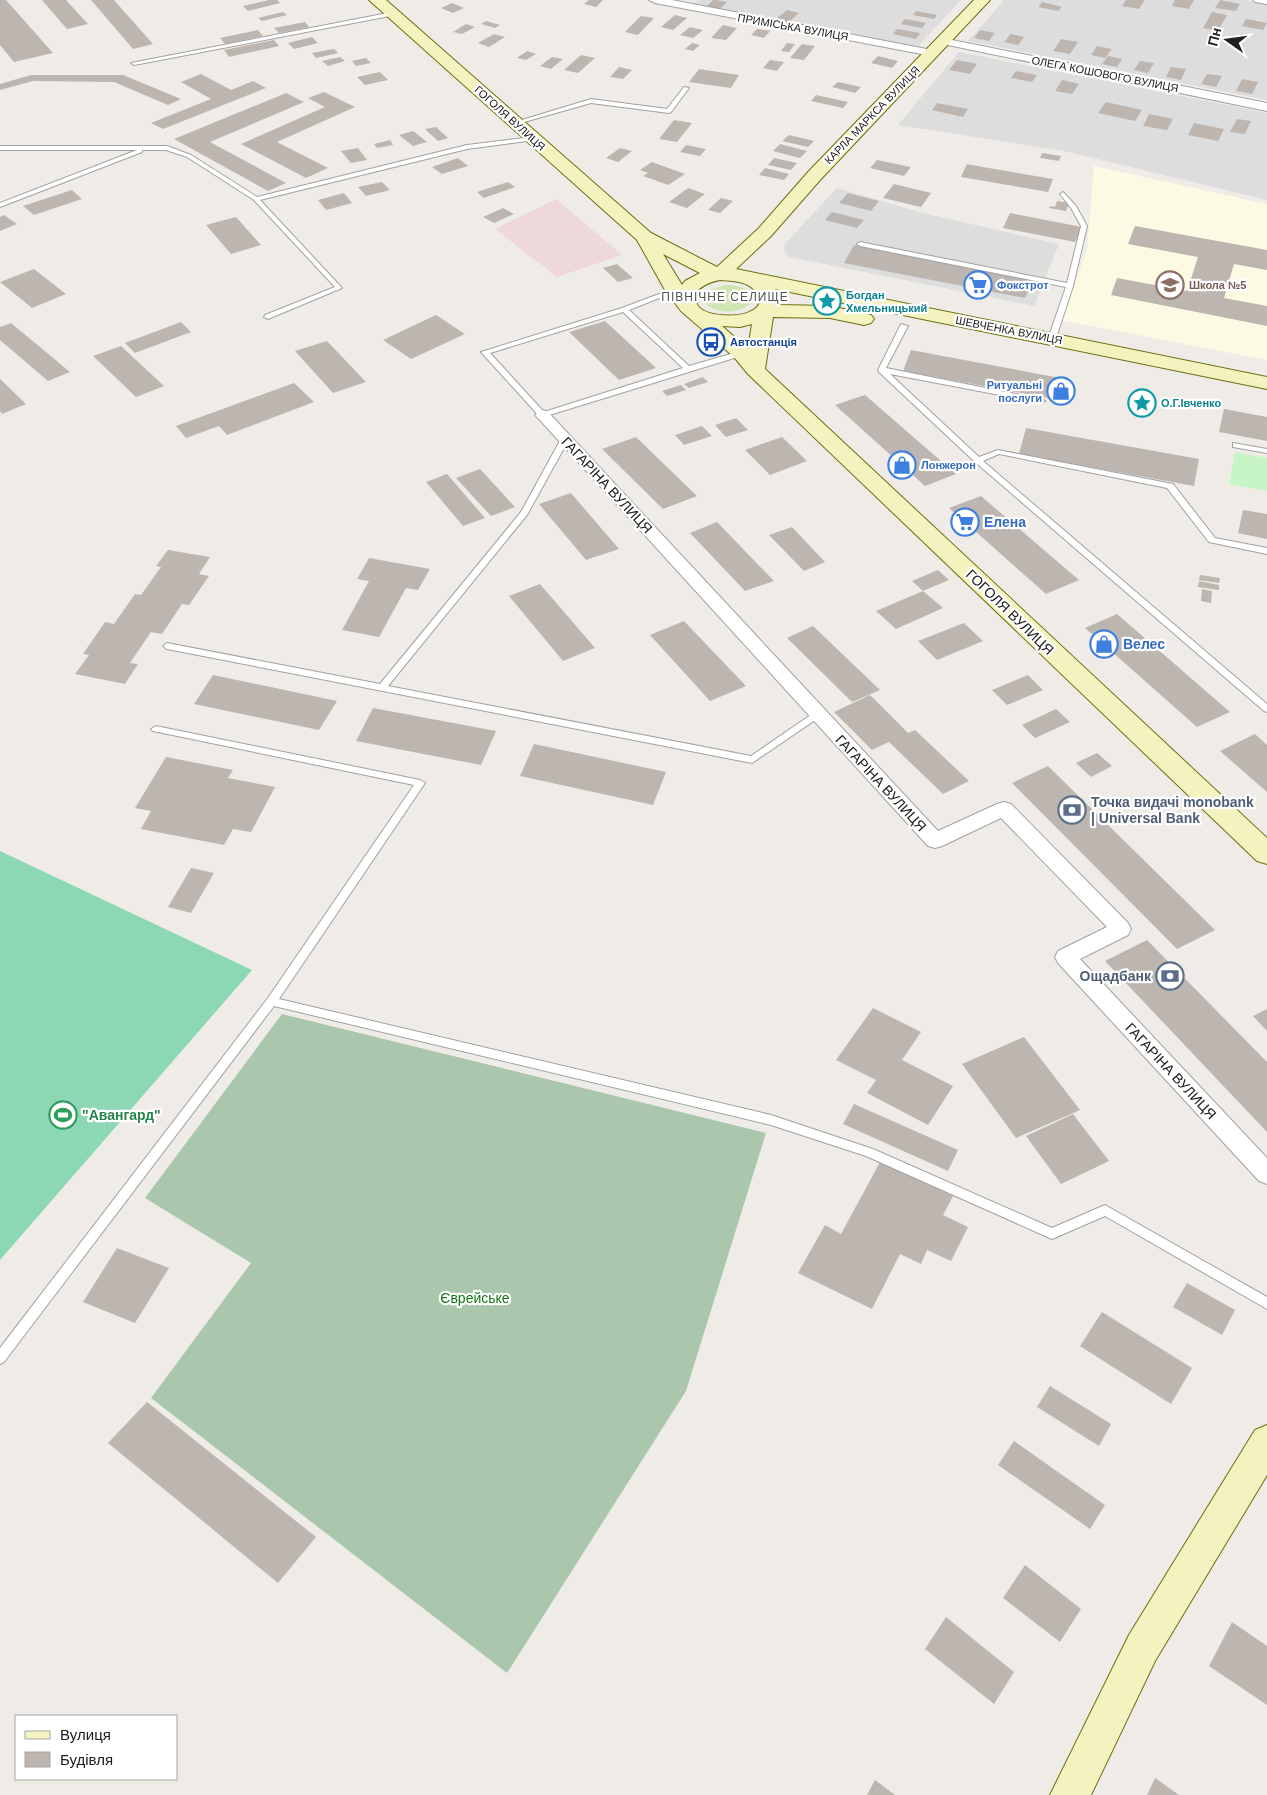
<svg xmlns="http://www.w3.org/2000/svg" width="1267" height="1795" viewBox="0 0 1267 1795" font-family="Helvetica,sans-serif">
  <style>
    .residential { fill: #dedddd }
    .commercial { fill: #efd8d9 }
    .education { fill: #fcfae3 }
    .grass { fill: #cfe5b1 }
    .cemetery { fill: #aac6ac }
    .park { fill: #c8f5c8 }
    .pitch { fill: #8cd8b4 }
    .building { fill: #bdb5b0 }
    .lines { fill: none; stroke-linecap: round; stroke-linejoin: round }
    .lane-casing { stroke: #a1a1a1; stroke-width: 2 }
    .street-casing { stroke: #a1a1a1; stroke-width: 2 }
    .secondary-casing { stroke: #6c6f0e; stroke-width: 2 }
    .lane { fill: #fff; fill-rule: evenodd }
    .street { fill: #fff; fill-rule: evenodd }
    .secondary { fill: #f4f3c0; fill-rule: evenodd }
    .labels { text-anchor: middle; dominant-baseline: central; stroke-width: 4.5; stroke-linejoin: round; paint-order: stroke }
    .far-street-label { font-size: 11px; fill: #202020; stroke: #fff }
    .far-shop-label { font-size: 11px; font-weight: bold; fill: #366cbe; stroke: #fff; text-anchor: start }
    .far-education-label { font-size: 11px; font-weight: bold; fill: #785e54; stroke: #fff; text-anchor: start }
    .far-culture-label { font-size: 11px; font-weight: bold; fill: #0d838f; stroke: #fff; text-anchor: start }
    .far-transit-label { font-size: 11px; font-weight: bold; fill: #164399; stroke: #fff; text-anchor: start }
    .far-neighbourhood-label { font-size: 12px; letter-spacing: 1px; fill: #535353; stroke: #fff }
    .street-label { font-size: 14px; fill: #202020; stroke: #fff }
    .shop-label { font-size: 14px; font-weight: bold; fill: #366cbe; stroke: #fff; text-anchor: start }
    .service-label { font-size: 14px; font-weight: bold; fill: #4e5e75; stroke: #fff; text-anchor: start }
    .leisure-label { font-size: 14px; font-weight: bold; fill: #27864d; stroke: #fff; text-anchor: start }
    .park-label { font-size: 14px; fill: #157615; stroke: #fff }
  </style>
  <rect width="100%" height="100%" fill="#efece7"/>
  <path class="residential" d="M699,0H961L918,46L691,5Z
    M1004,0H1246L1267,4V100L968,41Z
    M959,52L1267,113V200L1064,151L898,125Z
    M837,188L923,213L1059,244L1034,306L789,257L785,253L784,245Z"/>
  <path class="commercial" d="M556,199L622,255L557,277L495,229Z"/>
  <path class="education" d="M1094,166L1267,204V360L1060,320L1087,250Z"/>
  <path class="grass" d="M725,285C736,285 753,287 752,302C741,315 710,316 702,298L706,291Z"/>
  <path class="cemetery" d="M282,1014L766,1133L686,1391L507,1673L151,1398L251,1263L145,1198Z"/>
  <path class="park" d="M1235,452L1267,458V491L1229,484Z"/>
  <path class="pitch" d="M0,851L252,970L0,1260Z"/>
  <path class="building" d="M0,0H6L53,53L14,62L0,45Z
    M42,0H66L88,24L67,29Z
    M91,0H114L153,44L133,49Z
    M269,0H277L280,3L248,11L243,6Z
    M589,0H603L596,7L584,4Z
    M713,0H717L727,2L719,10L706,7Z
    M1126,0H1145L1139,9L1122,6Z
    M1175,0H1194L1189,9L1172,6Z
    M1220,0L1240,4L1236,11L1215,8Z
    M1042,2L1062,7L1058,11L1038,7Z
    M452,3L464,8L453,13L441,8Z
    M787,10L799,13L789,22L777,18Z
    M916,11L937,15L934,19L913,15Z
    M283,12L287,15L262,21L258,18Z
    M1212,12L1227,15L1218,31L1203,28Z
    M675,15L687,18L673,30L661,27Z
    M641,16L654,18L638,35L625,32Z
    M905,19L926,23L922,28L901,24Z
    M1246,19L1267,23L1263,30L1242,26Z
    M486,21L500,25L495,28L481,24Z
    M305,22L309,27L279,33L274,28Z
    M466,24L475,27L462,34L453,32Z
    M723,25L737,28L726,40L711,38Z
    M690,27L703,30L693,38L680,35Z
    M757,29L770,31L764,38L751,35Z
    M897,29L920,33L916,39L893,34Z
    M258,30L263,36L225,44L220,38Z
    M980,30L995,33L989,41L974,38Z
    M494,34L505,37L489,47L478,43Z
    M1011,34L1024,37L1018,45L1004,42Z
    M312,37L318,43L294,49L288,43Z
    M1061,39L1078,42L1070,54L1053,51Z
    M274,40L279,46L229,57L224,50Z
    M692,43L700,45L693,51L685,49Z
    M787,43L795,44L789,52L781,51Z
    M802,44L815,46L804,60L790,58Z
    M1097,46L1112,49L1105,58L1091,55Z
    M334,49L338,53L316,58L312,53Z
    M527,51L536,54L526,60L517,58Z
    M581,55L595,58L578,73L564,70Z
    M878,56L898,61L892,68L871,63Z
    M1108,56L1122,59L1117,67L1102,64Z
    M340,57L345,61L328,66L322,61Z
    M552,57L563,59L551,69L540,66Z
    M366,58L371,63L356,66L352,61Z
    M770,60L784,62L777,71L763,68Z
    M957,60L977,64L970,74L949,70Z
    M1140,61L1154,63L1148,73L1134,70Z
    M619,67L632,70L623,79L610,77Z
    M1171,67L1186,69L1181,80L1166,77Z
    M699,69L739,75L731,88L689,82Z
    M1016,71L1037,75L1032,82L1011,78Z
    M380,72L388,80L365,85L357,77Z
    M201,74L231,90L253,81L266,88L163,129L151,123L211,99L181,82Z
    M1207,74L1222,76L1216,87L1201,84Z
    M31,75H123L181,99L168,105L114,82L33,81L0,90V84Z
    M1242,79L1258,82L1252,94L1236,91Z
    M1062,80L1079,84L1072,94L1055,91Z
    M838,82L861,87L855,93L832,87Z
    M324,92L355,107L277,142L328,168L306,178L241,144L325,107L308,98Z
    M286,93L304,102L210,142L286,183L268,191L174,139Z
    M816,95L848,102L843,108L811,101Z
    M1106,102L1142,110L1135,121L1098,113Z
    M937,103L968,109L963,117L932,110Z
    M1149,114L1173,119L1167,130L1143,126Z
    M1237,119L1251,121L1245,134L1230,132Z
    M674,120L692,123L677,142L659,139Z
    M1194,123L1224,129L1218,141L1188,135Z
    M436,127L448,138L438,141L425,129Z
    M413,131L427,142L413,146L399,135Z
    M789,135L814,141L808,147L782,141Z
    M390,140L393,145L377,148L374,144Z
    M780,144L807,151L800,158L773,151Z
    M686,145L706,149L700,156L680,152Z
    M358,148L367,160L351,163L341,151Z
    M620,148L632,151L618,162L606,158Z
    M1042,153L1061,156L1059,161L1040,158Z
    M458,158L468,166L442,174L432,167Z
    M774,158L797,163L791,170L768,165Z
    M877,160L911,167L904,176L870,168Z
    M652,162L685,174L668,185L643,176L648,173L640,170Z
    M967,164L983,167L1053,179L1048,192L961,177Z
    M765,168L789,174L784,180L759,175Z
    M382,182L390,190L366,196L358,187Z
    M508,182L515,187L484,198L477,192Z
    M894,184L931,193L921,207L883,198Z
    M688,188L705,194L687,208L669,202Z
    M72,190L82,199L34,215L23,206Z
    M344,193L352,203L326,210L318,200Z
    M848,193L879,201L871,211L839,203Z
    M721,198L733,201L720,213L708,210Z
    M1057,201L1069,203L1066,211L1049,208L1050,206L1055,207Z
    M503,208L514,214L494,223L483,217Z
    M832,212L864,220L857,228L825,220Z
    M1010,213L1082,227L1075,242L1003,228Z
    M4,215L17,224L0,231V217Z
    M236,217L261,245L231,254L206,225Z
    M1135,226L1267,250V270L1234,264L1224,298L1267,306V326L1111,295L1117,278L1187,291L1198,257L1128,244Z
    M854,245L1033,280L1025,298L844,263Z
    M617,264L633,278L618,282L603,268Z
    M34,269L66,294L32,308L0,282Z
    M436,315L465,334L411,359L383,340Z
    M605,321L656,368L619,380L569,332Z
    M181,322L191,332L135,353L125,343Z
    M11,323L70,372L48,381L0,340V327Z
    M327,341L366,382L333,393L295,351Z
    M121,346L164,386L136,397L93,356Z
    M911,350L1060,378L1057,387L1066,389L1064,395L1055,393L1053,399L903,371Z
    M703,377L708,382L689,388L684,384Z
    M0,379L26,404L2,414L0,411Z
    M294,383L314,402L227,435L219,426L186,438L176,426Z
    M681,385L686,390L667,396L662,391Z
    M865,395L956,474L925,486L835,405Z
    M1224,409L1267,417V441L1219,432Z
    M736,418L748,430L726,437L715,425Z
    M702,426L712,436L684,445L675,435Z
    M1026,428L1199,459L1194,486L1019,454Z
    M636,437L697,496L663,509L602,449Z
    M782,437L807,461L770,475L745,450Z
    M480,469L515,507L491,516L456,478Z
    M447,474L485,518L463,526L426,482Z
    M571,493L619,549L586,560L539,504Z
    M981,496L1079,580L1046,594L949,508Z
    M1243,510L1267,514V539L1238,533Z
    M717,522L774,581L745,591L690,533Z
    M792,527L825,562L804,571L769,535Z
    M168,550L210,557L199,574L209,576L189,605L182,604L162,634L151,632L130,663L138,664L125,684L75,674L89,655L83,654L105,622L114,624L135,594L141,595L161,567L156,566Z
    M369,558L430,569L418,590L406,588L379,637L342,630L369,581L357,579Z
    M938,570L949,580L923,591L912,581Z
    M1200,575L1220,578L1219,583L1199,580Z
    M1199,581L1219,585V590L1198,587Z
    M540,584L595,648L563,661L509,596Z
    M1202,589L1212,591L1211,603L1201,601Z
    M923,591L943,608L896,629L876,611Z
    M1117,614L1230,712L1197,727L1085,628Z
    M684,621L746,686L710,701L650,635Z
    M964,623L983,641L937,660L918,641Z
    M813,626L880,690L852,702L787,638Z
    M213,675L337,701L319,730L194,704Z
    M1028,675L1043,690L1007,705L992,690Z
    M870,695L908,733L915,730L969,781L943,794L889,742L872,750L834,712Z
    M373,708L496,731L481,765L356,741Z
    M1056,709L1070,722L1035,738L1022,725Z
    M1255,734L1267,745V792L1220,751Z
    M534,744L666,772L653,805L520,776Z
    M1097,753L1112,766L1091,777L1076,763Z
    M166,757L233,770L228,778L275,787L251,832L233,829L224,845L141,829L151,811L135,808Z
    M1048,766L1215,930L1177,949L1012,783Z
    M191,868L214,873L191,913L168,907Z
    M1147,940L1267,1062V1132L1105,961Z
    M873,1008L921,1032L902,1060L953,1086L928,1125L867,1093L876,1080L836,1060Z
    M1267,1009V1031L1253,1016Z
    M1024,1037L1080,1110L1016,1138L962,1064Z
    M854,1104L958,1150L948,1171L843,1124Z
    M1073,1114L1109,1161L1061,1184L1026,1136Z
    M880,1162L953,1196L943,1215L968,1227L951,1261L927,1250L921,1264L900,1254L872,1309L798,1273L825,1225L841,1234Z
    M117,1248L169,1268L135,1323L83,1302Z
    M1187,1283L1235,1310L1222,1335L1173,1307Z
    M1102,1312L1192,1368L1171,1404L1080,1346Z
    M1050,1386L1111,1424L1099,1446L1037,1407Z
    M147,1402L316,1537L278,1583L108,1443Z
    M1014,1441L1105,1505L1090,1529L998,1465Z
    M1025,1565L1081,1609L1060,1642L1003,1598Z
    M946,1617L1014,1672L994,1704L925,1649Z
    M1232,1622L1267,1646V1705L1209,1666Z
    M1155,1778L1179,1795H1147Z
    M875,1780L895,1795H867Z"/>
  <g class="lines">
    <g class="lane-casing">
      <path id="lane" d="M393,12L395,13V15L134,65L131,63Z
        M684,87L689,88L671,112L669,113L591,103L517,124L512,123L591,99L667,109Z
        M533,137L535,138V140L467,149L260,200L342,288L268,319L264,317L265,315L335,287L254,200L187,157L166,150H142V152L0,207V203L137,150H0V146H167L191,155L257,197L467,145Z
        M1063,192L1076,206L1087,226L1073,286L1055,341L1048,339L1066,287L860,246L857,244L860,242L1067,283L1081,226L1071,208L1060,194Z
        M675,288L678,290L677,291L629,310L689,366L741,351H744V355L543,417H540L481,352L622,308ZM623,312L683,368L544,412L490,353Z
        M901,324L908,326L886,368L1041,399L1045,401L1041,403L890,374L979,457L998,450L1173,484L1215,538L1267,548V554L1209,542L1167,488L999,454L983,461L1267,704V712L1264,711L975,462L879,372L878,370Z
        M562,437H568L569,439L527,515L388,686L751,756L815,712H821L823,714L821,716L752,763L167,649L163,646L167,643L380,684L521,512Z
        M1233,443L1267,449V453L1233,447Z
        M156,726L420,780L425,783L279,999L771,1115L873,1149L1052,1228L1105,1205L1267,1297V1309L1105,1216L1052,1239L866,1156L771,1125L274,1006L4,1362L0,1364V1348L268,998L414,785L153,731L151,729Z"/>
    </g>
    <g class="street-casing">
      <path id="street" d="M649,0H672L932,50L938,53L932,56L655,3Z
        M1253,0H1267V4L1255,2Z
        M942,38L1267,103V111L938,43L936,41Z
        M543,410L548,412L938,831L997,804L1004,802L1011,804L1128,923L1131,929L1128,935L1080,959L1267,1158V1184L1259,1181L1058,963L1055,957L1058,951L1107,927L1001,818L942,846L935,848L928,846L538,418L535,415L538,412Z"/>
    </g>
    <g class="secondary-casing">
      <path id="secondary" d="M369,0H386L651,233L717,267L759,228L809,171L974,0H990L821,179L771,236L736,269L1267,377V389L775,289L781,300L778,305L830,306L871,315L874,319L871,323L864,325L830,318L773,317L765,369L1267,838V864L1257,861L748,374L734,357L681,311L665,290L637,240ZM663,254L700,273L685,281L682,285ZM720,280C739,281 753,282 761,300C759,305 756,309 751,311C740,318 706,317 698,306C696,303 696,298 695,294C701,285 710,282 720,280ZM752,324L748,349L722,326L740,327Z
        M1267,1425V1475L1155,1661L1091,1795H1050L1129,1635L1255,1430Z"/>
    </g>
    <use href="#lane" class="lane"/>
    <use href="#street" class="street"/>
    <use href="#secondary" class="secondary"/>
  </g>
  <defs>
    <g id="supermarket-ring" transform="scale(1.4375)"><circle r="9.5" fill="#fff" stroke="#3f7fe0" stroke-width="1.5"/><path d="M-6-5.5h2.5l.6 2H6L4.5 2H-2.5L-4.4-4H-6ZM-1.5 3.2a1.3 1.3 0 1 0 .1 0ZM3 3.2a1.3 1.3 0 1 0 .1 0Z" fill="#3f7fe0"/></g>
    <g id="school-ring" transform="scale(1.4375)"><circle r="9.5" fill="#fff" stroke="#8d6e63" stroke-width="1.5"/><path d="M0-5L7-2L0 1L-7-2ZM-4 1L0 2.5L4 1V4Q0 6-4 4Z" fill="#8d6e63"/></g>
    <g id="sight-ring" transform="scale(1.4375)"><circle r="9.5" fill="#fff" stroke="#0f9aa8" stroke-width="1.5"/><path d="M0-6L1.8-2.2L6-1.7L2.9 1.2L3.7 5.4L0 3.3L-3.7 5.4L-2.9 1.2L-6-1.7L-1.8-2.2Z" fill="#0f9aa8"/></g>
    <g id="bus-ring" transform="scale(1.4375)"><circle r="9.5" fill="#fff" stroke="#1a4fb4" stroke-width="1.5"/><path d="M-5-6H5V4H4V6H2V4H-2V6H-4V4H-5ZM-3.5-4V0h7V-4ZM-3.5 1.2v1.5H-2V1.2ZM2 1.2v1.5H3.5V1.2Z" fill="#1a4fb4"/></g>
    <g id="shop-ring" transform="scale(1.4375)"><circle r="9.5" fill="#fff" stroke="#3f7fe0" stroke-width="1.5"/><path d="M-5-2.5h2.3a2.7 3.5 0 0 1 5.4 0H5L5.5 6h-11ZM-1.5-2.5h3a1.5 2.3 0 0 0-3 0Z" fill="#3f7fe0"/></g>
    <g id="bank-ring" transform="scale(1.4375)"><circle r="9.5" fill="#fff" stroke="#5c6f8a" stroke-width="1.5"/><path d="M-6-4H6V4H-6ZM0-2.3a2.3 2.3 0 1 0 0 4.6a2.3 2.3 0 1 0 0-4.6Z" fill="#5c6f8a"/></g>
    <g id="stadium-ring" transform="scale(1.4375)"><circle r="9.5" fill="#fff" stroke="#2e9e5b" stroke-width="1.5"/><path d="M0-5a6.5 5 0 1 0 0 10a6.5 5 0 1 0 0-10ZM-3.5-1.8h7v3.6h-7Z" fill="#2e9e5b"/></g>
  </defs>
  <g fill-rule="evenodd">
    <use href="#supermarket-ring" x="978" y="285"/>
    <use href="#school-ring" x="1170" y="285"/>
    <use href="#sight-ring" x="827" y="301"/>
    <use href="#bus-ring" x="711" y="342"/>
    <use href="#shop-ring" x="1061" y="391"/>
    <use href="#sight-ring" x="1142" y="403"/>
    <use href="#shop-ring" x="902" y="465"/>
    <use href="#supermarket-ring" x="965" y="522"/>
    <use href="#shop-ring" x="1104" y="644"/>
    <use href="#bank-ring" x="1072" y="810"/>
    <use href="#bank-ring" x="1170" y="976"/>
    <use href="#stadium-ring" x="63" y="1115"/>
  </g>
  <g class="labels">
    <g class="far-street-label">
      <text transform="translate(793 27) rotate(10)">ПРИМІСЬКА ВУЛИЦЯ</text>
      <text transform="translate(1105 74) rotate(11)">ОЛЕГА КОШОВОГО ВУЛИЦЯ</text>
      <text transform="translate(872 115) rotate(-46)">КАРЛА МАРКСА ВУЛИЦЯ</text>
      <text transform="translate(510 118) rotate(42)">ГОГОЛЯ ВУЛИЦЯ</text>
      <text transform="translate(1009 330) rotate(11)">ШЕВЧЕНКА ВУЛИЦЯ</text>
    </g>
    <g class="far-shop-label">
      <text x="997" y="285">Фокстрот</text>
      <text x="1042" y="385" text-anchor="end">Ритуальні<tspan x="1042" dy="13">послуги</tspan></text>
      <text x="921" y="465">Лонжерон</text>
    </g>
    <g class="far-education-label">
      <text x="1189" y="285">Школа №5</text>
    </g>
    <g class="far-culture-label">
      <text x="846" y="295">Богдан<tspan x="846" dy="13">Хмельницький</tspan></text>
      <text x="1161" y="403">О.Г.Івченко</text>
    </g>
    <g class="far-transit-label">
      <text x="730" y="342">Автостанція</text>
    </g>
    <g class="far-neighbourhood-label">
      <text x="725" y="297">ПІВНІЧНЕ СЕЛИЩЕ</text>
    </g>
    <g class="street-label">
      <text transform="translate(607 485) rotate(47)">ГАГАРІНА ВУЛИЦЯ</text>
      <text transform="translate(1010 612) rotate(44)">ГОГОЛЯ ВУЛИЦЯ</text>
      <text transform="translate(881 783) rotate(47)">ГАГАРІНА ВУЛИЦЯ</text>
      <text transform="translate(1171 1071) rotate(47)">ГАГАРІНА ВУЛИЦЯ</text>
    </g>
    <g class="shop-label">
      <text x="984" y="522">Елена</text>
      <text x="1123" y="644">Велес</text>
    </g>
    <g class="service-label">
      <text x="1091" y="802">Точка видачі monobank<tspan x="1091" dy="16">| Universal Bank</tspan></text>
      <text x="1151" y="976" text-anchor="end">Ощадбанк</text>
    </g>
    <g class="leisure-label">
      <text x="82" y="1115">"Авангард"</text>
    </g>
    <g class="park-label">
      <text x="475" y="1298">Єврейське</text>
    </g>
  </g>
  <rect x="15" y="1715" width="162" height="65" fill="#ffffff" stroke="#a6a6a6"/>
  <rect x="25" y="1731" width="25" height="8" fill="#f4f3c0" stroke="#a6a6a6"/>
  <text x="60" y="1740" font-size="15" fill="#202020">Вулиця</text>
  <rect x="25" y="1752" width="25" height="15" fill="#bdb5b0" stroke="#a6a6a6"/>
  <text x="60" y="1765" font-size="15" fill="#202020">Будівля</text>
  <g transform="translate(1227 40) rotate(284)" stroke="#ffffff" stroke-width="4" paint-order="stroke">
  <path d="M0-4L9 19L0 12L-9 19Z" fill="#202020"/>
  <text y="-8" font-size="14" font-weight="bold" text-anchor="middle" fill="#202020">Пн</text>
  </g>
</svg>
